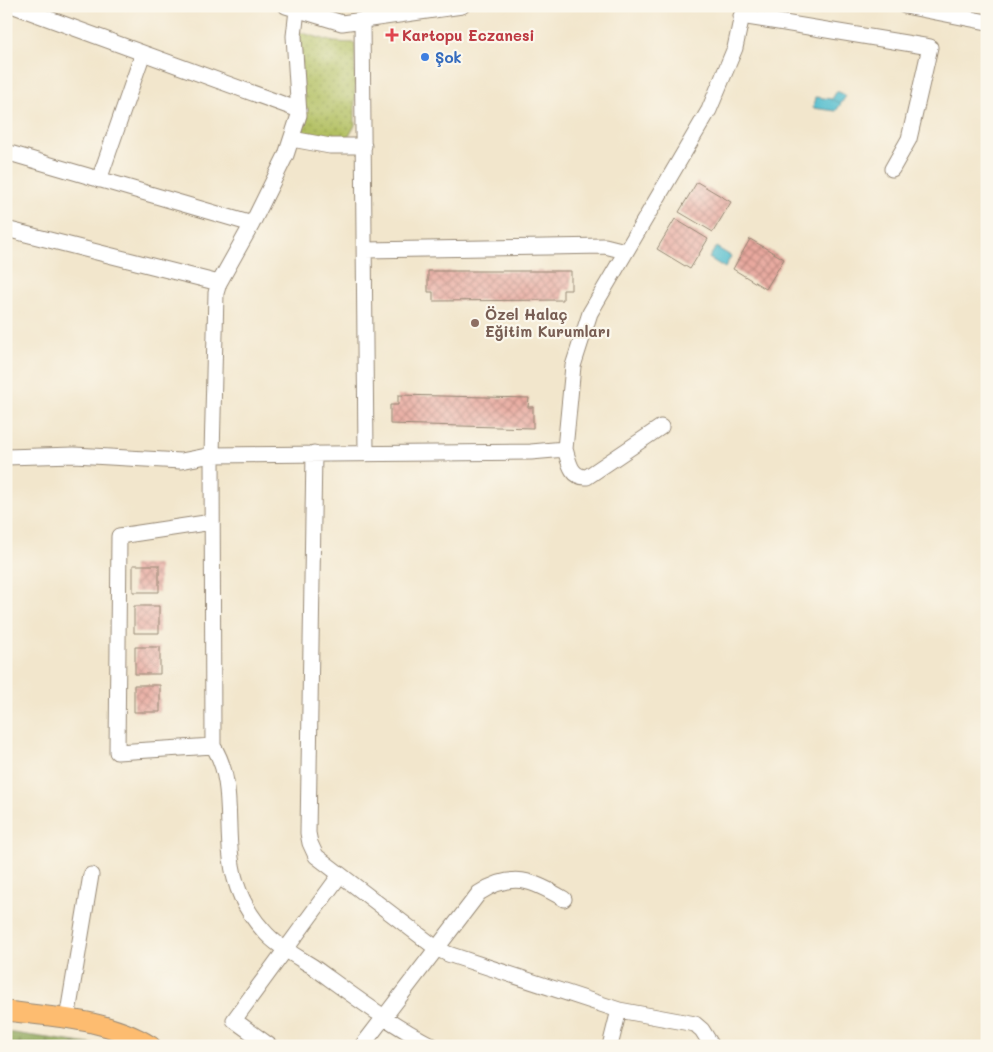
<svg xmlns="http://www.w3.org/2000/svg" width="993" height="1052" viewBox="0 0 993 1052" font-family="Mali,sans-serif">
  <style>
    .grass { fill: url(#grass-dots); stroke: #767540 }
    .forest { fill: url(#forest-firs); stroke: #64683b }
    .water { fill: url(#water-ripples); stroke: #467476 }
    .building { fill: url(#building-cross-hatch) }
    .lines { fill: none; stroke-linecap: round; stroke-linejoin: round }
    .minor-casing { stroke: #968875; stroke-width: 17 }
    .major-casing { stroke: #968875; stroke-width: 21 }
    .minor { stroke: #fff; stroke-width: 15 }
    .major { stroke: #fdbc6f; stroke-width: 19 }
    .health-dot { fill: #e0444e; stroke: #fbf7ec; stroke-width: 2 }
    .shop-dot { fill: #3f7fe0; stroke: #fbf7ec; stroke-width: 2 }
    .education-dot { fill: #8d6e63; stroke: #fbf7ec; stroke-width: 2 }
    .labels { text-anchor: middle; dominant-baseline: central; stroke-width: 4.5; stroke-linejoin: round; paint-order: stroke }
    .health-label { font-size: 15px; font-weight: bold; fill: #be3a42; stroke: #fbf7ec; text-anchor: start }
    .shop-label { font-size: 15px; font-weight: bold; fill: #366cbe; stroke: #fbf7ec; text-anchor: start }
    .education-label { font-size: 15px; font-weight: bold; fill: #785e54; stroke: #fbf7ec; text-anchor: start }
  </style>
  <defs>
    <pattern id="grass-dots" width="8" height="8" patternUnits="userSpaceOnUse" patternTransform="scale(1.25)"><rect width="8" height="8" fill="#b2c062"/><path d="M2 2h.1M6 6h.1" fill="none" stroke="#929c50" stroke-width="1.8" stroke-linecap="round"/></pattern>
    <pattern id="forest-firs" width="22" height="20" patternUnits="userSpaceOnUse" patternTransform="scale(1.25)"><rect width="22" height="20" fill="#8da658"/><path d="M5 1l3.5 6h-7zM16 11l3.5 6h-7z" fill="#748748"/></pattern>
    <pattern id="water-ripples" width="26" height="14" patternUnits="userSpaceOnUse" patternTransform="scale(1.25)"><rect width="26" height="14" fill="#52bdce"/><path d="M2 4q2-2 4 0t4 0M15 11q2-2 4 0t4 0" fill="none" stroke="#459aa7"/></pattern>
    <pattern id="building-cross-hatch" width="8" height="8" patternUnits="userSpaceOnUse" patternTransform="scale(1.25)"><rect width="8" height="8" fill="#e8a89e"/><path d="M0 0l8 8M0 8l8-8" fill="none" stroke="#bd8980"/></pattern>
  </defs>
  <rect width="100%" height="100%" fill="#fbf7ec"/>
  <filter id="ink" filterUnits="userSpaceOnUse"><feTurbulence type="fractalNoise" baseFrequency=".02" numOctaves="2"/><feDisplacementMap in="SourceGraphic" scale="10" xChannelSelector="R" yChannelSelector="G"/><feConvolveMatrix kernelMatrix="1 2 1 2 8 2 1 2 1" color-interpolation-filters="sRGB"/></filter>
  <filter id="wash" filterUnits="userSpaceOnUse"><feTurbulence type="fractalNoise" baseFrequency=".0096" numOctaves="4" result="noise"/><feDisplacementMap in="SourceGraphic" scale="20" xChannelSelector="R" yChannelSelector="G"/><feGaussianBlur stdDeviation="1.12" result="paint"/><feColorMatrix in="noise" values="0 0 0 0 0 0 0 0 0 0 0 0 0 0 0 0 0 1.4 0 .05"/><feComposite in="paint" operator="in"/></filter>
  <g filter="url(#wash)">
    <rect width="100%" height="100%" fill="#f2e6cc"/>
    <path class="grass" d="M299,32L334,42L355,43V125L346,142L302,137L305,115Z"/>
    <path class="forest" d="M6,1032L104,1046H6Z"/>
    <path class="water" d="M837,91L846,96L836,111L813,108L815,97L832,99Z
      M716,247L731,256L725,268L709,258Z"/>
    <g id="blocks">
      <path class="building" d="M697,182L731,202L713,232L679,212Z
        M675,219L708,239L690,269L657,249Z
        M750,239L784,259L766,289L733,269Z
        M428,271H571V290H563V300L433,301V292H428Z
        M398,395L529,398L528,407H533V428L390,424V405H398Z
        M133,565H159V592H133Z
        M134,606H159V633H134Z
        M135,647H160V674H135Z
        M134,685H160V712H134Z"/>
    </g>
  </g>
  <g filter="url(#ink)">
    <use href="#blocks" fill-opacity="0" stroke="#968875" stroke-width="1"/>
    <g class="lines">
      <g class="minor-casing">
        <path id="minor" d="M14,6L299,110
          M286,6L342,23L462,6
          M905,6L987,22
          M741,16L930,47L909,139L892,169
          M362,20L366,453
          M292,139L330,146H364
          M6,152L252,224
          M99,180L143,53
          M6,229L219,283
          M365,250L605,246L625,251
          M565,449C569,462 571,478 587,477L661,427
          M314,453L308,833L310,843L316,856L436,948L448,954L619,1010L695,1024L702,1030L712,1046
          M6,457L74,455L181,461L212,455L216,293L219,283L252,224L286,155L299,115L294,36L297,10
          M212,522L119,536L117,752L213,746L212,455L531,452L565,449L573,366L590,313L709,110L735,48L744,6
          M213,746C234,778 226,821 231,858C234,884 245,910 263,930C275,945 296,956 312,966C351,994 390,1024 433,1046
          M67,1019L91,875
          M270,1046L234,1020L340,875
          M362,1046L479,893C512,871 532,880 564,899
          M610,1046L619,1010"/>
      </g>
      <g class="major-casing">
        <path id="major" d="M6,1011C54,1017 109,1019 151,1046"/>
      </g>
      <use href="#minor" class="minor"/>
      <use href="#major" class="major"/>
    </g>
  </g>
  <path class="health-dot" d="M389.5 27.5h5v5h5v5h-5v5h-5v-5h-5v-5h5z"/>
  <circle class="shop-dot" cx="425" cy="57" r="5"/>
  <circle class="education-dot" cx="475" cy="323" r="5"/>
  <g class="labels">
    <g class="health-label">
      <text x="402" y="35">Kartopu Eczanesi</text>
    </g>
    <g class="shop-label">
      <text x="435" y="57">Şok</text>
    </g>
    <g class="education-label">
      <text x="485" y="314">Özel Halaç<tspan x="485" dy="17">Eğitim Kurumları</tspan></text>
    </g>
  </g>
  <rect width="993" height="1052" fill="none" stroke="#fbf7ec" stroke-width="25"/>
</svg>
